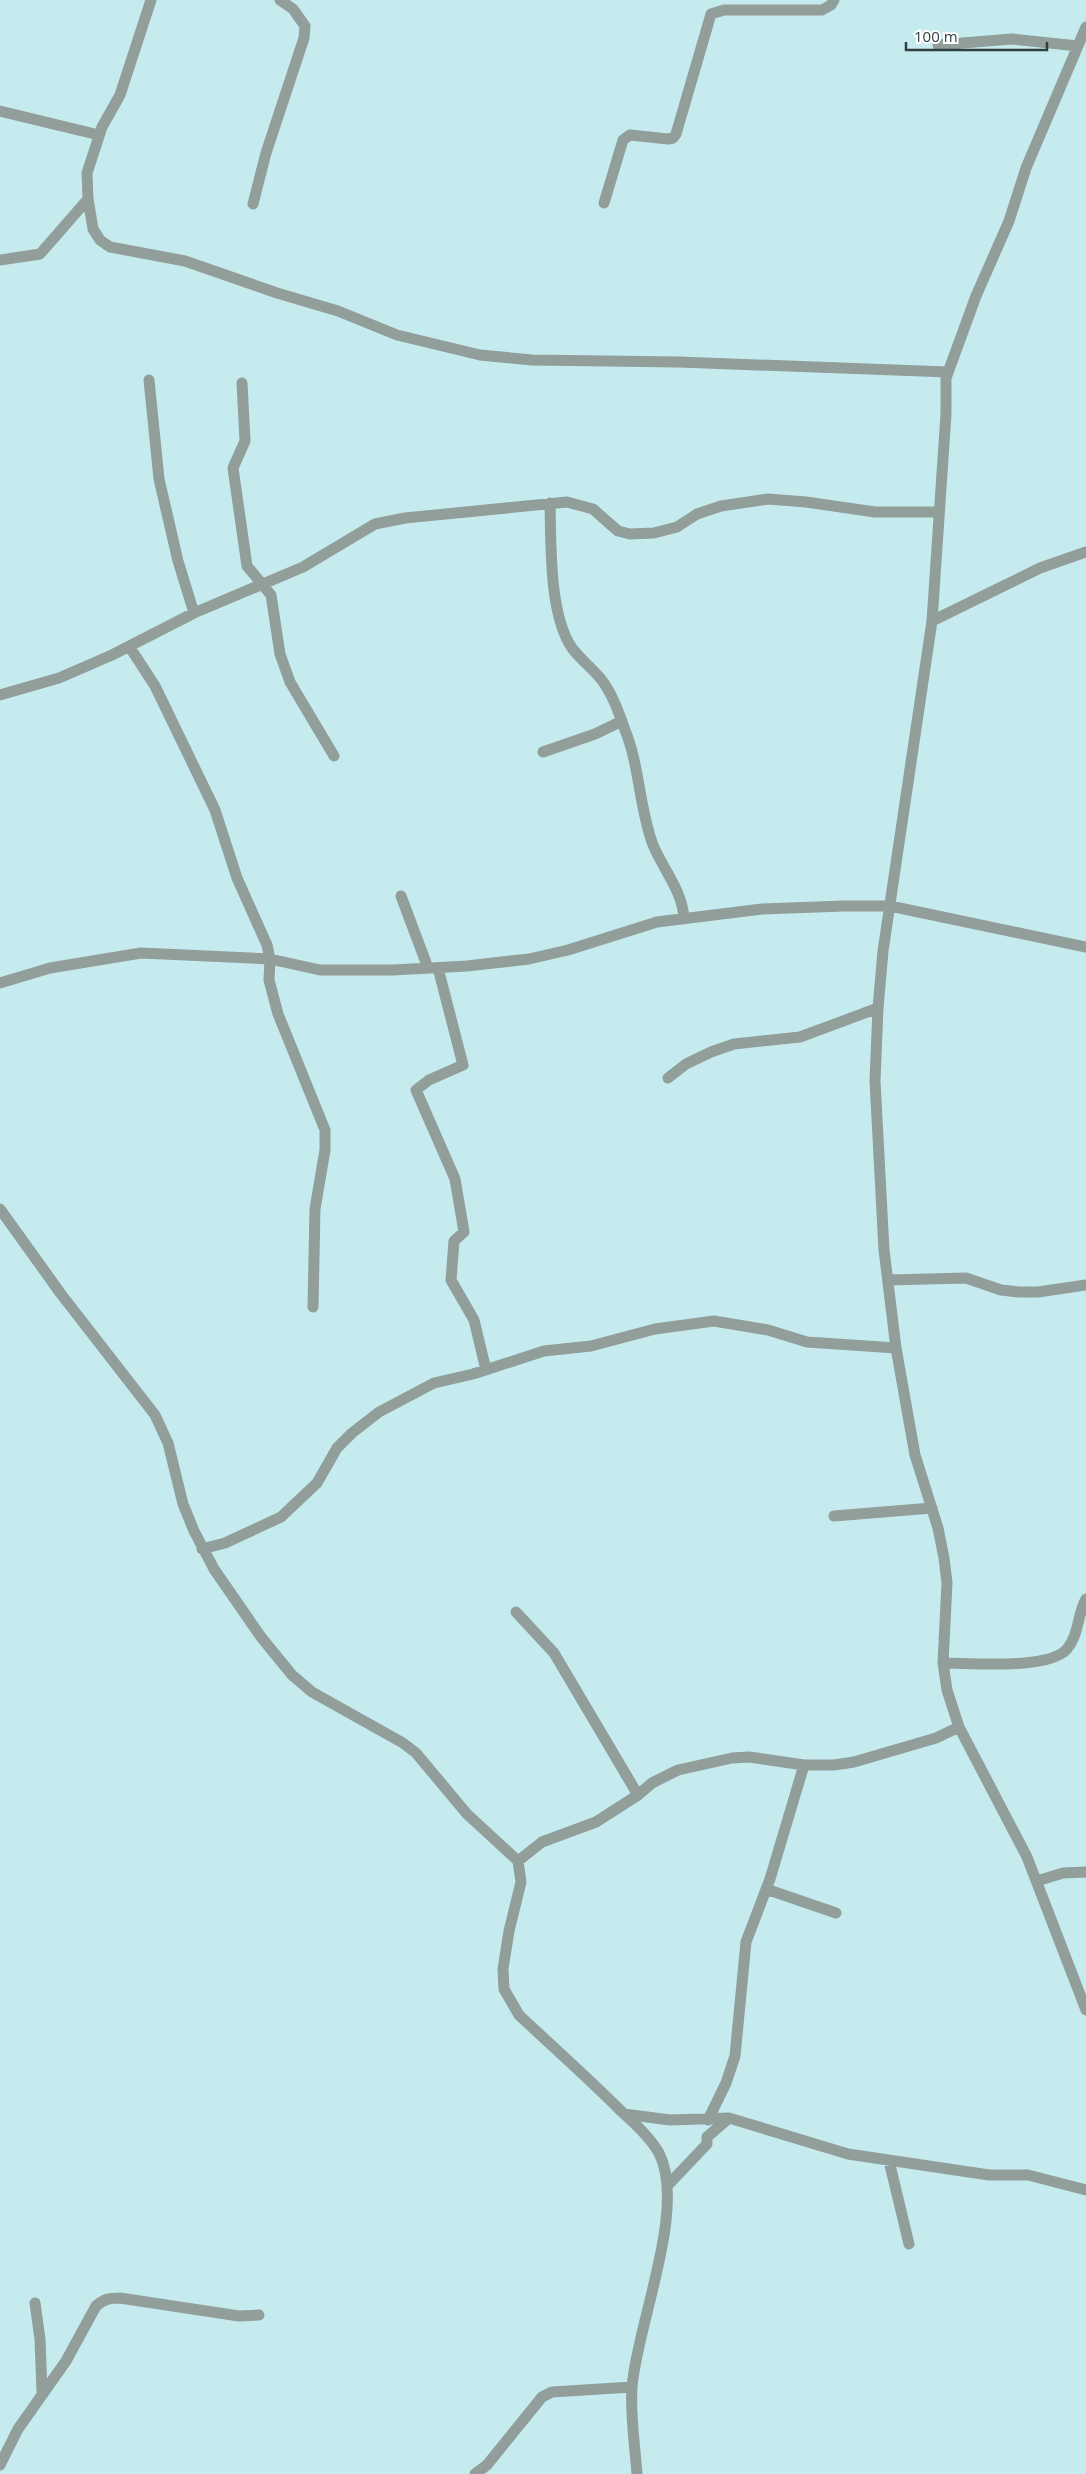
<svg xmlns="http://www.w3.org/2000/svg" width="1086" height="2474" viewBox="0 0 1086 2474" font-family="'Open Sans',sans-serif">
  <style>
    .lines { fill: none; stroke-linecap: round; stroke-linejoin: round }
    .minor { stroke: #919e9a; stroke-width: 11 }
  </style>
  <rect width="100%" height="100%" fill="#c6ebee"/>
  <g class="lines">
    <path class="minor" d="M151,0L120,95L102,127L87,173L88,199L93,229L100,240L110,247L185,261L277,293L338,311L397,335L480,355L532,360L679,362L948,372
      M1086,27L1026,168L1009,221L976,296L946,378V414L932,621L883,951L878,1008L875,1081L884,1250L896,1348L915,1455L938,1528L944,1558L947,1583L943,1663L947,1690L959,1727L1027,1857L1086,2010
      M938,45L1012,39L1078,46
      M0,111L99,135
      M604,203L623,140L630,135L668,139L673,138L676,134L711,14L724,10H822L831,5L834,0
      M253,204L266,153L304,38L305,26L293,9L280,0
      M0,260L40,254L88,199
      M149,380L159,479L178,561L194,613
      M242,383L245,441L233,468L247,566L271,595L280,654L290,682L334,756
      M550,503C551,543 549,615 572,648C580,659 592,668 601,679C612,693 619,713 625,730C640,767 639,808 653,845C663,869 682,890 684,918
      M932,621L1040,568L1086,552
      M129,646L155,686L215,810L237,878L267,945L270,959L269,980L278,1014L325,1130V1150L315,1209L313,1307
      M0,695L59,678L112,655L194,613L303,567L375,524L405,518L567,502L593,509L618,531L630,534L654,533L677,527L697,514L721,506L768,499L806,502L875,512H938
      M543,752L595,734L622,721
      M401,896L428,968
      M438,968L463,1065L429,1080L416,1090L455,1179L464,1232L454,1241L451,1280L474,1320L486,1370
      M0,983L50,968L141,953L270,959L320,970H393L467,966L529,959L568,950L657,922L762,909L844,906H890L1086,947
      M668,1078L686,1064L711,1052L734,1044L800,1037L878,1008
      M0,1209L61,1294L155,1415L168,1443L183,1504L194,1531L214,1569L261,1637L292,1675L312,1692L403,1743L416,1753L467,1814L518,1861L521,1882L509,1931L503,1969L504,1989L519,2015C553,2047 588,2078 621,2111C635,2124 650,2137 659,2153C687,2209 637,2324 632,2387C630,2416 635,2445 637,2474
      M888,1280L966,1278L1001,1290L1019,1292H1038L1086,1285
      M834,1516L932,1508
      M202,1549L225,1543L281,1517L317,1483L337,1448L352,1433L379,1412L434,1383L473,1374L544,1351L591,1346L655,1329L714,1321L768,1330L807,1342L896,1348
      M516,1612L554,1653L638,1795
      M943,1663C971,1663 1049,1670 1067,1649C1079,1635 1077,1615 1086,1599
      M518,1861L542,1842L596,1822L638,1795L652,1783L678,1770L732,1758L749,1757L804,1765H834L854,1762L936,1738L959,1727
      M1037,1881L1063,1873L1086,1872
      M766,1889L836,1913
      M624,2114L670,2120L729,2118L848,2154L989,2175H1028L1086,2190
      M708,2120L726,2083L735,2056L746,1942L770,1879L804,1765
      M889,2161L909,2244
      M668,2185L707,2144V2137L729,2118
      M35,2303L40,2339L42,2392
      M0,2465L18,2429L66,2361L96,2306C104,2299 109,2298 120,2298L239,2316L259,2315
      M475,2474L487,2465L542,2397L552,2392L632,2387"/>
  </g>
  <path d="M906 42v8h141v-8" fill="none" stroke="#313f40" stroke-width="2.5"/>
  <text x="914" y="42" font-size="15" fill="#313f40" stroke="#ffffff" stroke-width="4" paint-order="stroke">100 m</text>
</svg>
